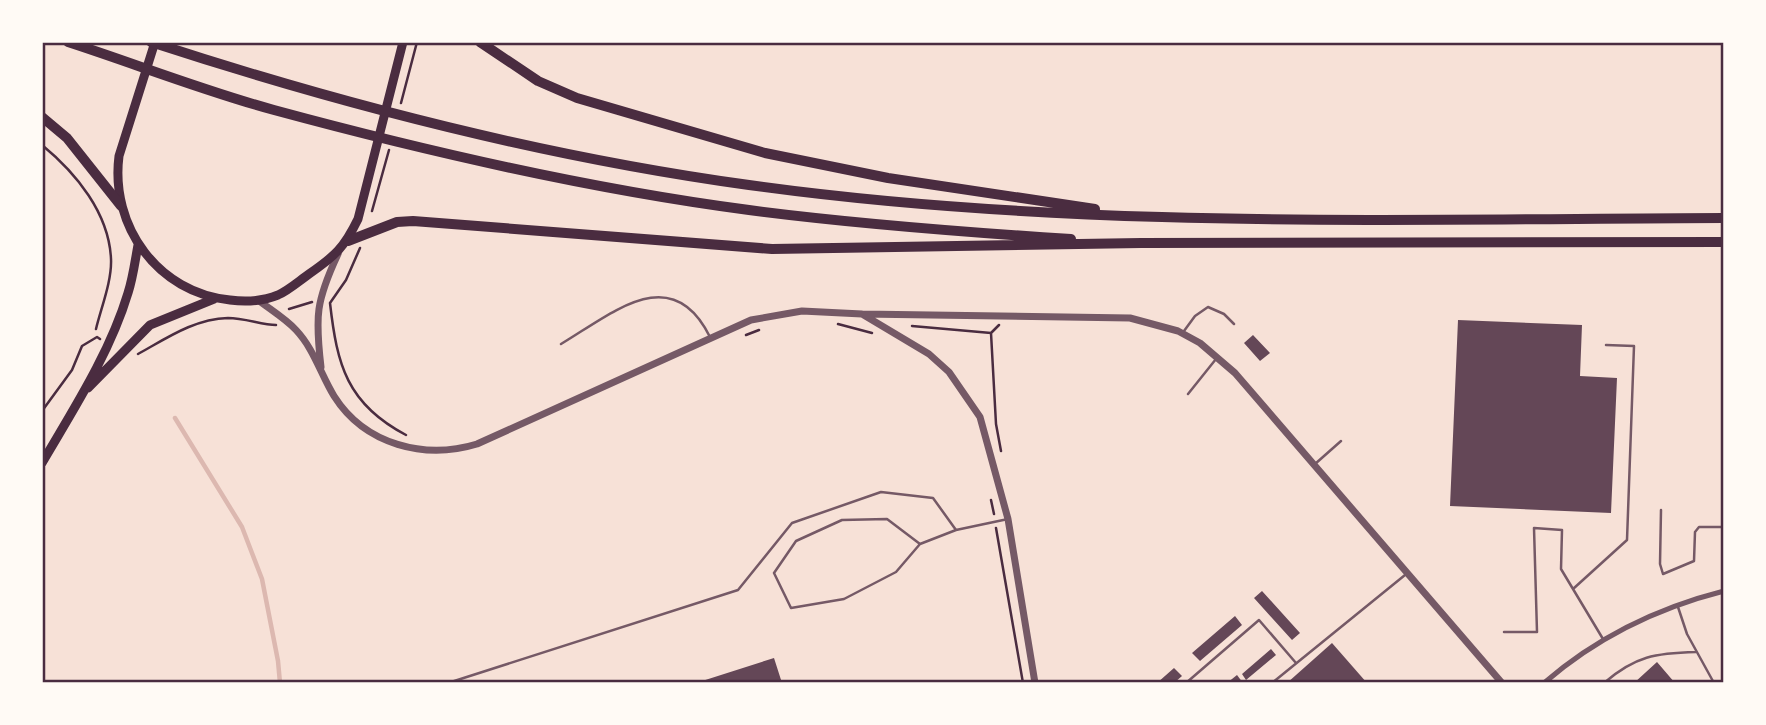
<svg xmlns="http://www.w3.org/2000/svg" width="1766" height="725" viewBox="0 0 1766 725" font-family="Ubuntu,sans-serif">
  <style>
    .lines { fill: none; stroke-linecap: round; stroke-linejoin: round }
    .stream { stroke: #dcb8b0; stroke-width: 4.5 }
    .building { fill: #644757 }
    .path { stroke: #4a2c40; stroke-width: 2.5 }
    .service { stroke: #755966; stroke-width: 2.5 }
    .minor { stroke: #755966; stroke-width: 5 }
    .tertiary { stroke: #755966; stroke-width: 7 }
    .primary { stroke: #4a2c40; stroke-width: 9 }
    .motorway { stroke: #4a2c40; stroke-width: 10 }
    .neatline { fill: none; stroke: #4a2c40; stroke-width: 2.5 }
  </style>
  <rect width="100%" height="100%" fill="#f7e1d7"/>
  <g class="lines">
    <path class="stream" d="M175,418L242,527L262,579L278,661L280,683"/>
  </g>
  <path class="building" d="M1458,320L1582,325L1580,376L1617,378L1611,513L1450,506Z
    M1253,335L1270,353L1260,361L1244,343Z
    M1262,591L1300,633L1292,640L1254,598Z
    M1235,616L1242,625L1200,661L1192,653Z
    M1332,643L1367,683H1287Z
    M1271,649L1276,655L1246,680L1242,674Z
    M774,658L782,683H700L699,682Z
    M1657,662L1675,683H1634Z
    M1174,668L1182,676L1174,683H1157Z
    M1237,675L1243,683H1227Z"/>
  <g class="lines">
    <path class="path" d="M401,103L417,42
      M42,145C76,173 109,213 111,259C112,281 101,308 96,329
      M372,211L389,150
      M360,248L346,280L330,303C337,365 347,404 406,435
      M289,309L312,302
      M838,324L872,333
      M999,325L991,333L996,424L1001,451
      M912,326L991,333
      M746,335L759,330
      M138,354C167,338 194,319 228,318C245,318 262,325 276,325
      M42,411L72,370L82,346L97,337L100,339
      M991,500L994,514
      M996,528L1023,683"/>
    <path class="service" d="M1184,331L1195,316L1208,307L1224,314L1234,324
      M561,344C613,313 672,260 710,337
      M1188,394L1216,359
      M1315,464L1341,441
      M1661,510L1660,564L1663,574L1694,561L1695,532L1699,527H1724
      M920,544L887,519L842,520L796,541L774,573L791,608L844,599L896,572L920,544L956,530L1008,519
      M1573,589L1627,540L1634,346L1606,345
      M1678,607L1687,634L1714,683
      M1504,632H1537L1534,528L1562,530L1561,569L1603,639
      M448,683L738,590L792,523L881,492L933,498L956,530
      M1186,683L1259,620L1296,663
      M1272,683L1405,575
      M1604,683C1635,656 1656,653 1696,652"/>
    <path class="minor" d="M1544,683C1597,637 1657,608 1724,591"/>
    <path class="tertiary" d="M258,300C271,310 286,319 296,330C314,349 321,375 334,396C365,445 425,460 477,444L751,320L802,311L862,314L929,354L949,372L980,417L1008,519L1035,683
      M862,314L1130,318L1178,331L1200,343L1235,373L1502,683
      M321,367C315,316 316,301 338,254"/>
    <path class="primary" d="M155,42L119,156C110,226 158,293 230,300C245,302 263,301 278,295C289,290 299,281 309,274C335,256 344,248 358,219L403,42
      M88,388L150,325L214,299
      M42,463C73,410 110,353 128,293C133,278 135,261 138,245"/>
    <path class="motorway" d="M68,42C136,64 204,91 274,110C429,152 589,189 749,210C856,224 963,232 1071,239
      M151,42C347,106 545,157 749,185C1071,230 1400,219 1724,218
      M480,42L538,81L577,98L765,153L888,178L1095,209
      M42,117L67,138L121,206
      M348,241L397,222L413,221L772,249L1141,243L1724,242"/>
  </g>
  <rect width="1766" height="725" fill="none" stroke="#fffaf5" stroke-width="88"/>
  <rect x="44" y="44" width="1678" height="637" class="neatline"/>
</svg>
